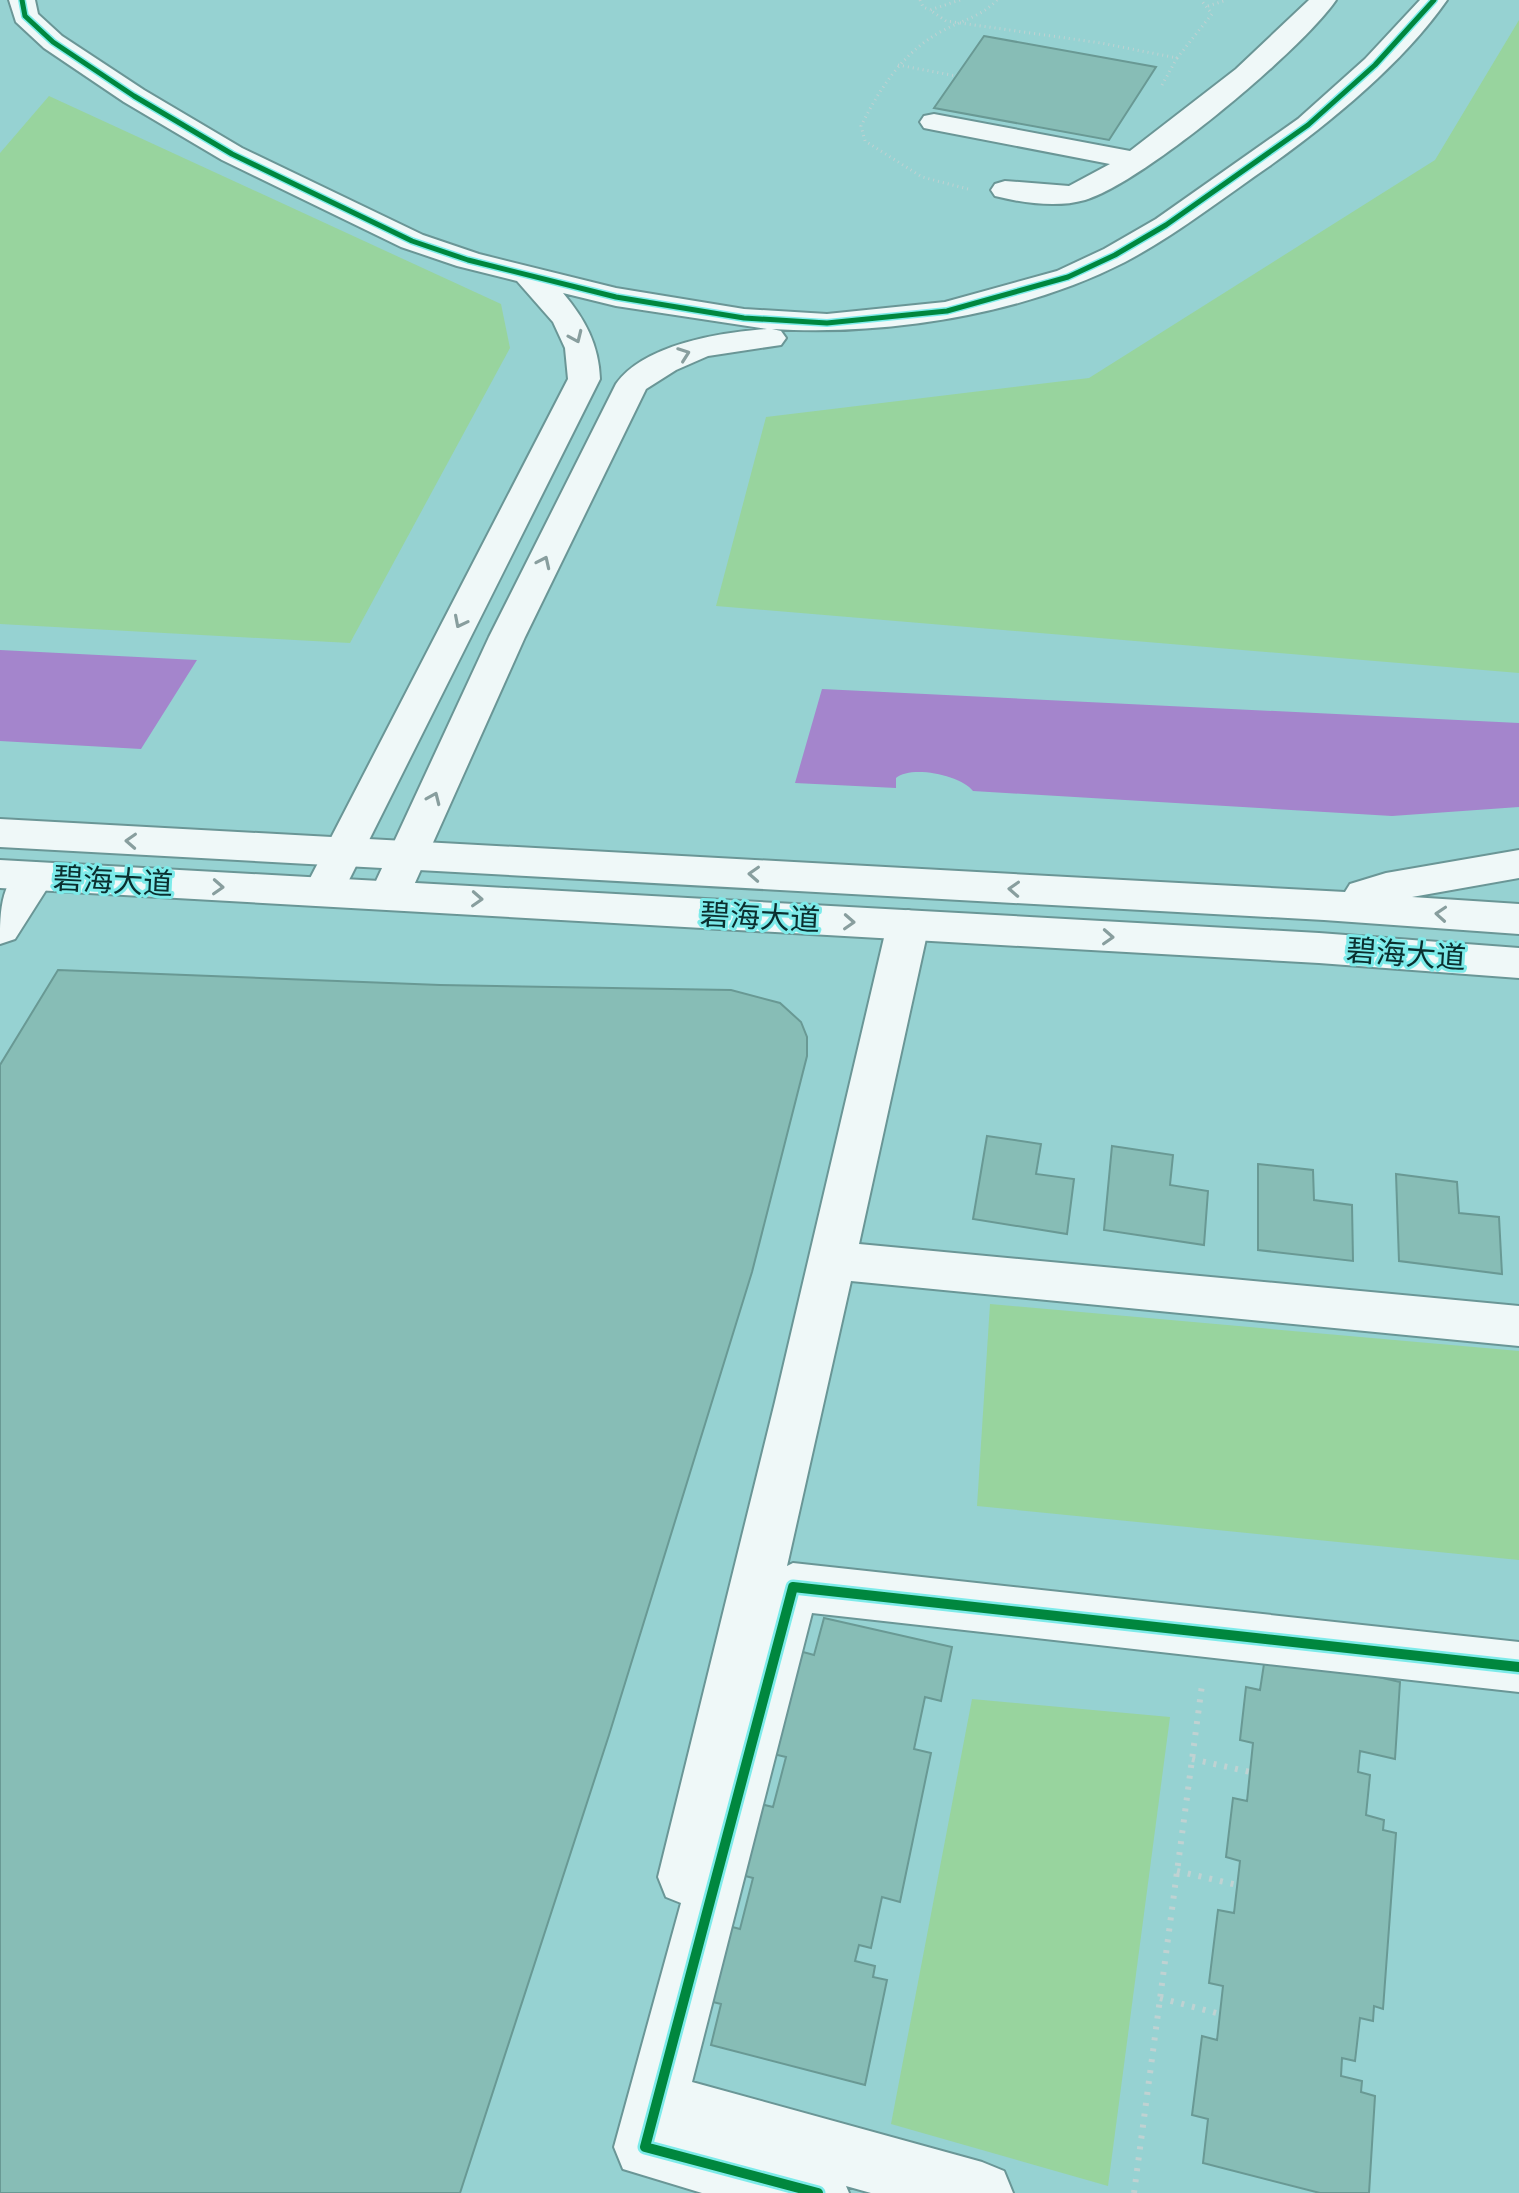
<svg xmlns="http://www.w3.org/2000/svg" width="1519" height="2193" viewBox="0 0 1519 2193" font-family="Jost,'Noto Sans SC',sans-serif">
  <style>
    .green { fill: #98d49e }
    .water { fill: #a485cc }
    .building { fill: #87bdb6; stroke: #699994; stroke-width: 2 }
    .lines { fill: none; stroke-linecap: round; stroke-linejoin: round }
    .minor-casing { stroke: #6a9696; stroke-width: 4 }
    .major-casing { stroke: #6a9696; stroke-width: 4 }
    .path-far1 { stroke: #bfd2d2; stroke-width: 3; stroke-dasharray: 1 4; stroke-linecap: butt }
    .path { stroke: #bfd2d2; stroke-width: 6; stroke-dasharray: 3 8; stroke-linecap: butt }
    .minor { fill: #eff8f8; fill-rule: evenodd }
    .major { fill: #eff8f8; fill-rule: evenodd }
    .cycleway-far1-casing { stroke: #7debea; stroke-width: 8 }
    .cycleway-casing { stroke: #7debea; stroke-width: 15 }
    .cycleway-far1 { stroke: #00873e; stroke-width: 5 }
    .cycleway { stroke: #00873e; stroke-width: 10 }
    .oneway { stroke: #889e9e }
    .labels { text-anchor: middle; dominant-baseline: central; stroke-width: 6; stroke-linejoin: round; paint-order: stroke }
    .street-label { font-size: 30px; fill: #0a2f2f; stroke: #7debea }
  </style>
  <rect width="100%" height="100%" fill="#96d2d2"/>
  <path class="green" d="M1519,20V673L716,606L766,417L1089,378L1435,160Z
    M49,96L501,304L510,348L350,643L0,624V153Z
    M990,1304L1519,1351V1560L977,1506Z
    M972,1699L1170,1717L1108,2186L891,2124Z"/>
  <path class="water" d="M0,650L197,660L141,749L0,741Z
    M822,689L1519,723V807L1392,816L973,791C961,775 911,765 896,778V788L795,783Z"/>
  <path class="building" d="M984,36L1156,67L1109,140L934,108Z
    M58,970L440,985L731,990L780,1003L801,1022L807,1037V1056L752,1272L609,1735L460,2193H0V1065Z
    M987,1136L1041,1144L1036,1174L1074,1179L1067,1234L973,1219Z
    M1112,1146L1173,1155L1170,1185L1208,1191L1204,1245L1104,1230Z
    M1258,1164L1313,1170L1314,1200L1352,1205L1353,1261L1258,1250Z
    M1396,1174L1457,1182L1459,1213L1499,1217L1502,1274L1399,1261Z
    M824,1618L952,1647L941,1701L925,1697L914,1749L931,1753L900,1902L882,1897L871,1948L859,1945L855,1961L875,1966L873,1977L887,1980L865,2085L711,2045L721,2004L701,1999L721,1924L740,1929L753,1878L734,1873L752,1802L773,1807L786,1757L765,1752L792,1649L814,1655Z
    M1266,1651L1400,1682L1395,1759L1360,1751L1358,1772L1370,1775L1366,1815L1384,1820L1383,1830L1396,1833L1383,2009L1374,2006L1373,2021L1360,2018L1355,2061L1342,2058L1341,2076L1362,2081L1361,2092L1375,2096L1369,2193H1320L1203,2163L1208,2119L1192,2115L1202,2036L1217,2040L1223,1986L1209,1983L1218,1910L1234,1913L1240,1861L1226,1857L1233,1798L1247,1801L1253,1743L1240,1740L1246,1687L1260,1690Z"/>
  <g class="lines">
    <g class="minor-casing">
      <path id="minor" d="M9,0H35L38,14L62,36L144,90L242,148L423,235L479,254L616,288L744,309L827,314L945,302L1057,271L1104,249L1156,219L1298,119L1365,59L1420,0H1447C1404,62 1332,121 1271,165C1223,198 1176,235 1125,262C1022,315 886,336 772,329L781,331L786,338L781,345L708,356L676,370L646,389L525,637L410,894L404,904L390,908L376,904L370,894L489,637L616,384C644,344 722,332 767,329L616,306L563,293C585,319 599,345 600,379L343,892L337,902L323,906L309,902L303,892L568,379L565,348L553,322L517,281L457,266L401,247L222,160L124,102L44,48L16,22Z
        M1309,0H1336C1301,51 1143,183 1085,200C1057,208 1023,203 995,196L991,190L995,184L1005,181L1069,186L1110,164L934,130L924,128L920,122L924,116L934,114L1130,151L1236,69Z
        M35,862L49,866L55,876L15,939L0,944C0,911 0,873 35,862Z
        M908,910L923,915L929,925L859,1244L1519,1306V1346L851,1281L787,1566L793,1563L1519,1642V1692L812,1613L692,2082L982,2162L1004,2171L1013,2193H871L846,2186L849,2193H702L623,2169L614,2147L681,1903L666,1897L658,1877L775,1402L887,925L893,915Z"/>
    </g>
    <g class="major-casing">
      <path id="major" d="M0,819L1345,892L1350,884L1386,873L1519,850V878L1412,897L1519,904V934L1324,920L0,847Z
        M0,860L1319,933L1519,948V978L1319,963L0,888Z"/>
    </g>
    <path class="path-far1" d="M920,0L923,7L930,10
      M960,0L930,10L946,21L1101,43L1177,58L1212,14L1201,0
      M1208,6L1227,0
      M898,65L956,76
      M1162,85L1177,58
      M968,189L922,177L865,141L861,126C880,88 903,52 942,31C962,20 981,17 997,0"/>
    <path class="path" d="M1192,1759L1250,1772
      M1177,1871L1237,1885
      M1160,1998L1220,2014
      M1134,2193L1202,1685"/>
    <use href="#minor" class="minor"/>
    <use href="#major" class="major"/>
    <g class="cycleway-far1-casing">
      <path id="cycleway-far1" d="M22,0L25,16L53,42L134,96L232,154L412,241L468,260L616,297L744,318L827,323L947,311L1068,277L1115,255L1166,225L1308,125L1375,65L1434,0"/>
    </g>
    <g class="cycleway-casing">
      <path id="cycleway" d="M818,2193L645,2147L793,1587L1519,1667"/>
    </g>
    <use href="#cycleway-far1" class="cycleway-far1"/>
    <use href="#cycleway" class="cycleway"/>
  </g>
  <defs><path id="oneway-chevron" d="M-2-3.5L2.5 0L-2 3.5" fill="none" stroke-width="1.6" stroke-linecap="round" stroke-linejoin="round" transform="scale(2)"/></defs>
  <g class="oneway">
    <use href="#oneway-chevron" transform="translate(576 337) rotate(66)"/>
    <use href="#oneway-chevron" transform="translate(684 354) rotate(-20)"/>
    <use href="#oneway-chevron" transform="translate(544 562) rotate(-65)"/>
    <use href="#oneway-chevron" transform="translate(460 622) rotate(117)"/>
    <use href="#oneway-chevron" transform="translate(434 798) rotate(-66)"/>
    <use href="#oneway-chevron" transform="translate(131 841) rotate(-177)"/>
    <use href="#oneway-chevron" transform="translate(754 874) rotate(-177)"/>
    <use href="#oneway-chevron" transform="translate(218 887) rotate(3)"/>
    <use href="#oneway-chevron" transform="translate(1014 889) rotate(-177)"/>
    <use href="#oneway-chevron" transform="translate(477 899) rotate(3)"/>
    <use href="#oneway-chevron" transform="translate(1441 914) rotate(-176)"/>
    <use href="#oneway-chevron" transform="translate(849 922) rotate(3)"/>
    <use href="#oneway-chevron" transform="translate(1108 937) rotate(3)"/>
  </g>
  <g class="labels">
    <g class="street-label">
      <text transform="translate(113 881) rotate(3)">碧海大道</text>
      <text transform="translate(760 917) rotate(3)">碧海大道</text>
      <text transform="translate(1406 954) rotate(4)">碧海大道</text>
    </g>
  </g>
</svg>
